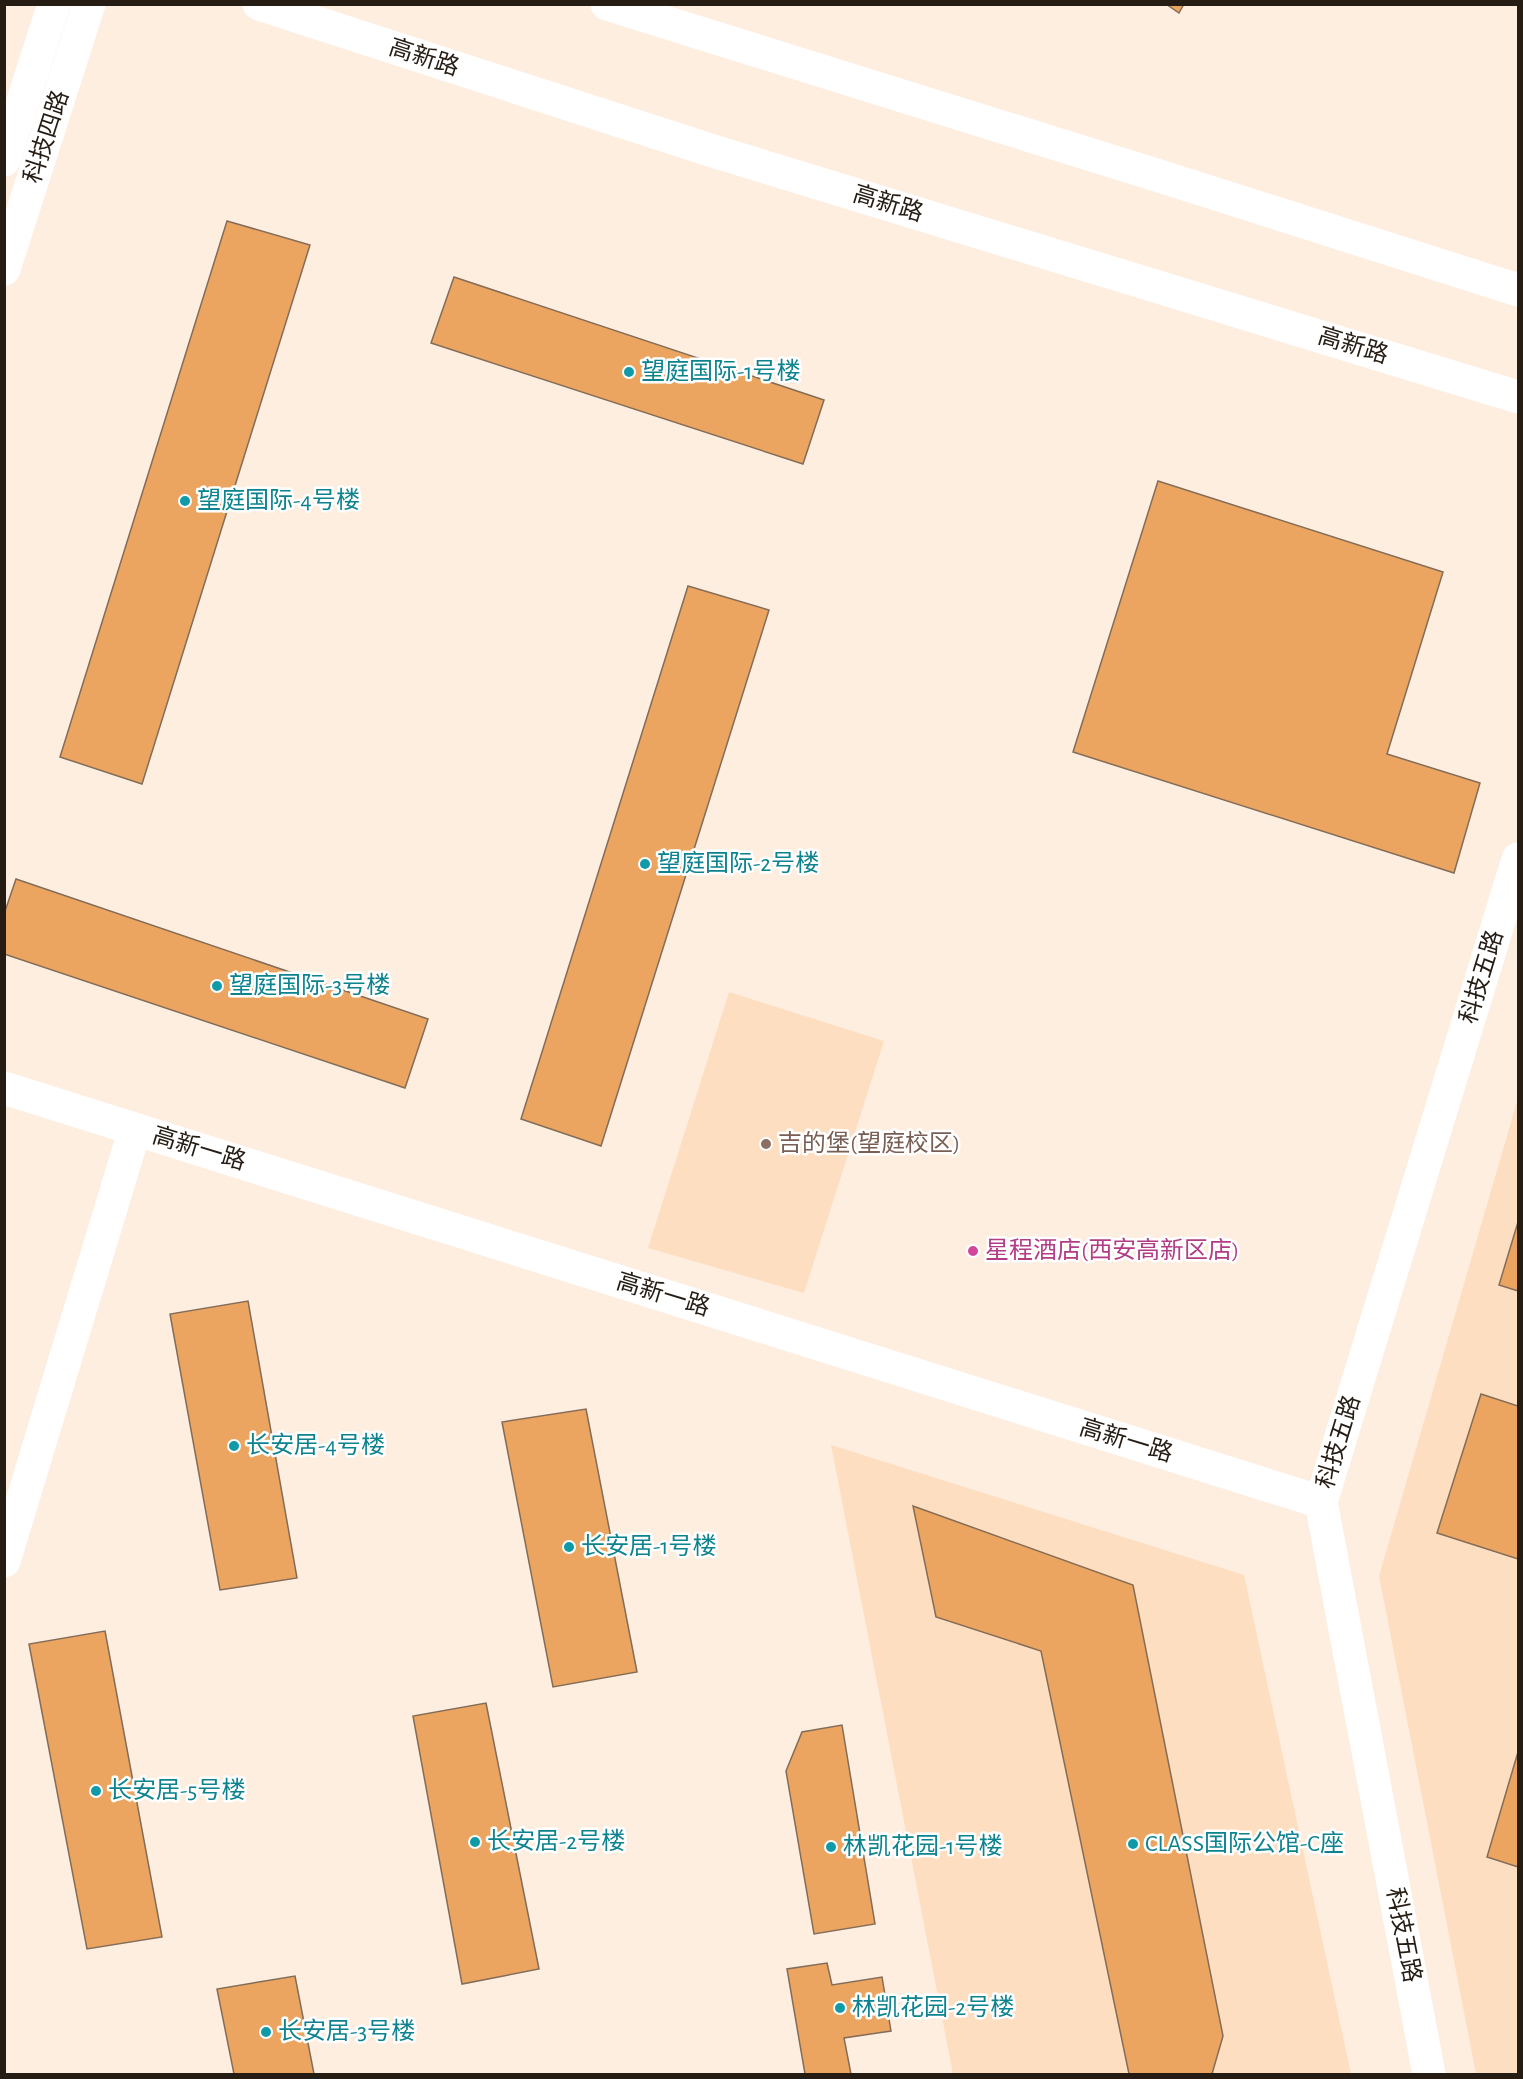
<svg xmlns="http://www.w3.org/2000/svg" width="1523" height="2079" viewBox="0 0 1523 2079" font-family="'Alegreya Sans','Noto Sans SC',sans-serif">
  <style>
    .built { fill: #fedec1 }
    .building { fill: #eba560; stroke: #836c58; stroke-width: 1.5 }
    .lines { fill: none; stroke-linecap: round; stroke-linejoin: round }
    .street { stroke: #fff; stroke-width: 33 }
    .secondary { stroke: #fff; stroke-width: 33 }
    .culture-dot { fill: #0f9aa8; stroke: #fff; stroke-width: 2 }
    .education-dot { fill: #8d6e63; stroke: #fff; stroke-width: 2 }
    .hotel-dot { fill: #d1479c; stroke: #fff; stroke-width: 2 }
    .labels { text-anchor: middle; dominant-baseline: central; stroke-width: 5; stroke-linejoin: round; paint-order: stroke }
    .street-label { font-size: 24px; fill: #251c14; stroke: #fff }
    .culture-label { font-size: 24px; fill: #0d838f; stroke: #fff; text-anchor: start }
    .education-label { font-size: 24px; fill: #785e54; stroke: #fff; text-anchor: start }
    .hotel-label { font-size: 24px; fill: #b23c85; stroke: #fff; text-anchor: start }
  </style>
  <rect width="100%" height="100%" fill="#feeee0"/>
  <path class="built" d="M729,992L884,1041L804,1293L648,1248Z
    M1518,1098V2074H1476L1379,1576Z
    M831,1445L1244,1575L1351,2074H953Z"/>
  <path class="building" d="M1166,4H1184L1179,13Z
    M227,221L310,245L142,784L60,757Z
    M454,277L824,400L803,464L431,343Z
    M1158,481L1443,572L1387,754L1480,783L1454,873L1073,752Z
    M688,586L769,610L601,1146L521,1119Z
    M16,879L428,1019L405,1088L4,954V914Z
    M1518,1222V1291L1499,1285Z
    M248,1301L297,1578L220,1590L170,1314Z
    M1481,1394L1518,1406V1559L1437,1533Z
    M586,1409L637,1672L553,1687L502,1422Z
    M913,1506L1133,1585L1223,2036L1212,2074H1129L1041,1651L936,1617Z
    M105,1631L162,1937L87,1949L29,1644Z
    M486,1703L539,1969L462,1984L413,1716Z
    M842,1725L875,1924L814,1934L786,1771L802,1732Z
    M1518,1752V1867L1487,1857Z
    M827,1963L832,1985L882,1977L891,2031L844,2038L851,2074H805L787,1969Z
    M295,1976L314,2074H234L217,1989Z"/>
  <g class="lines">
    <path class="street" d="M4,1561L135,1129"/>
    <path class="secondary" d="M259,4L713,151L1518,397
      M607,4L1169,179L1518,290
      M4,160L54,4
      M4,269L89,4
      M4,1088L1321,1502
      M1429,2074L1321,1502L1518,859"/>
  </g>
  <g class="culture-dot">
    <circle cx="629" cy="372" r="6"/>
    <circle cx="185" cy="501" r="6"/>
    <circle cx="645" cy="864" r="6"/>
    <circle cx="217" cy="986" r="6"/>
    <circle cx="234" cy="1446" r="6"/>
    <circle cx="569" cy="1547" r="6"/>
    <circle cx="96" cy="1791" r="6"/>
    <circle cx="475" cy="1842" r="6"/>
    <circle cx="1133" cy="1844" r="6"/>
    <circle cx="831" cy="1847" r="6"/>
    <circle cx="840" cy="2008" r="6"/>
    <circle cx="266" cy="2032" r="6"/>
  </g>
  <circle class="education-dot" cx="766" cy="1144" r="6"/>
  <circle class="hotel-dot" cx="973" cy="1251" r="6"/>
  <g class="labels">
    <g class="street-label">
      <text transform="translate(424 58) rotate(18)">高新路</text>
      <text transform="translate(47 137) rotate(-72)">科技四路</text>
      <text transform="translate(888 204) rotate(17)">高新路</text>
      <text transform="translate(1353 346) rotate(17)">高新路</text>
      <text transform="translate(1482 977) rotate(-73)">科技五路</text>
      <text transform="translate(199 1149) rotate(17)">高新一路</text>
      <text transform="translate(663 1295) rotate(17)">高新一路</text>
      <text transform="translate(1126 1441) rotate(17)">高新一路</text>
      <text transform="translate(1339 1442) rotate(-73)">科技五路</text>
      <text transform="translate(1403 1935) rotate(79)">科技五路</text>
    </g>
    <g class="culture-label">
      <text x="641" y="372">望庭国际-1号楼</text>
      <text x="197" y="501">望庭国际-4号楼</text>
      <text x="657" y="864">望庭国际-2号楼</text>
      <text x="229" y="986">望庭国际-3号楼</text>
      <text x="246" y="1446">长安居-4号楼</text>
      <text x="581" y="1547">长安居-1号楼</text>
      <text x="108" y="1791">长安居-5号楼</text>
      <text x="487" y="1842">长安居-2号楼</text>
      <text x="1145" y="1844">CLASS国际公馆-C座</text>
      <text x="843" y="1847">林凯花园-1号楼</text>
      <text x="852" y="2008">林凯花园-2号楼</text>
      <text x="278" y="2032">长安居-3号楼</text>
    </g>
    <g class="education-label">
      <text x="778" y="1144">吉的堡(望庭校区)</text>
    </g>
    <g class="hotel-label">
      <text x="985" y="1251">星程酒店(西安高新区店)</text>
    </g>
  </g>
  <rect width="1523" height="2079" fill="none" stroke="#251c14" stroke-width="12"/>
</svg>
